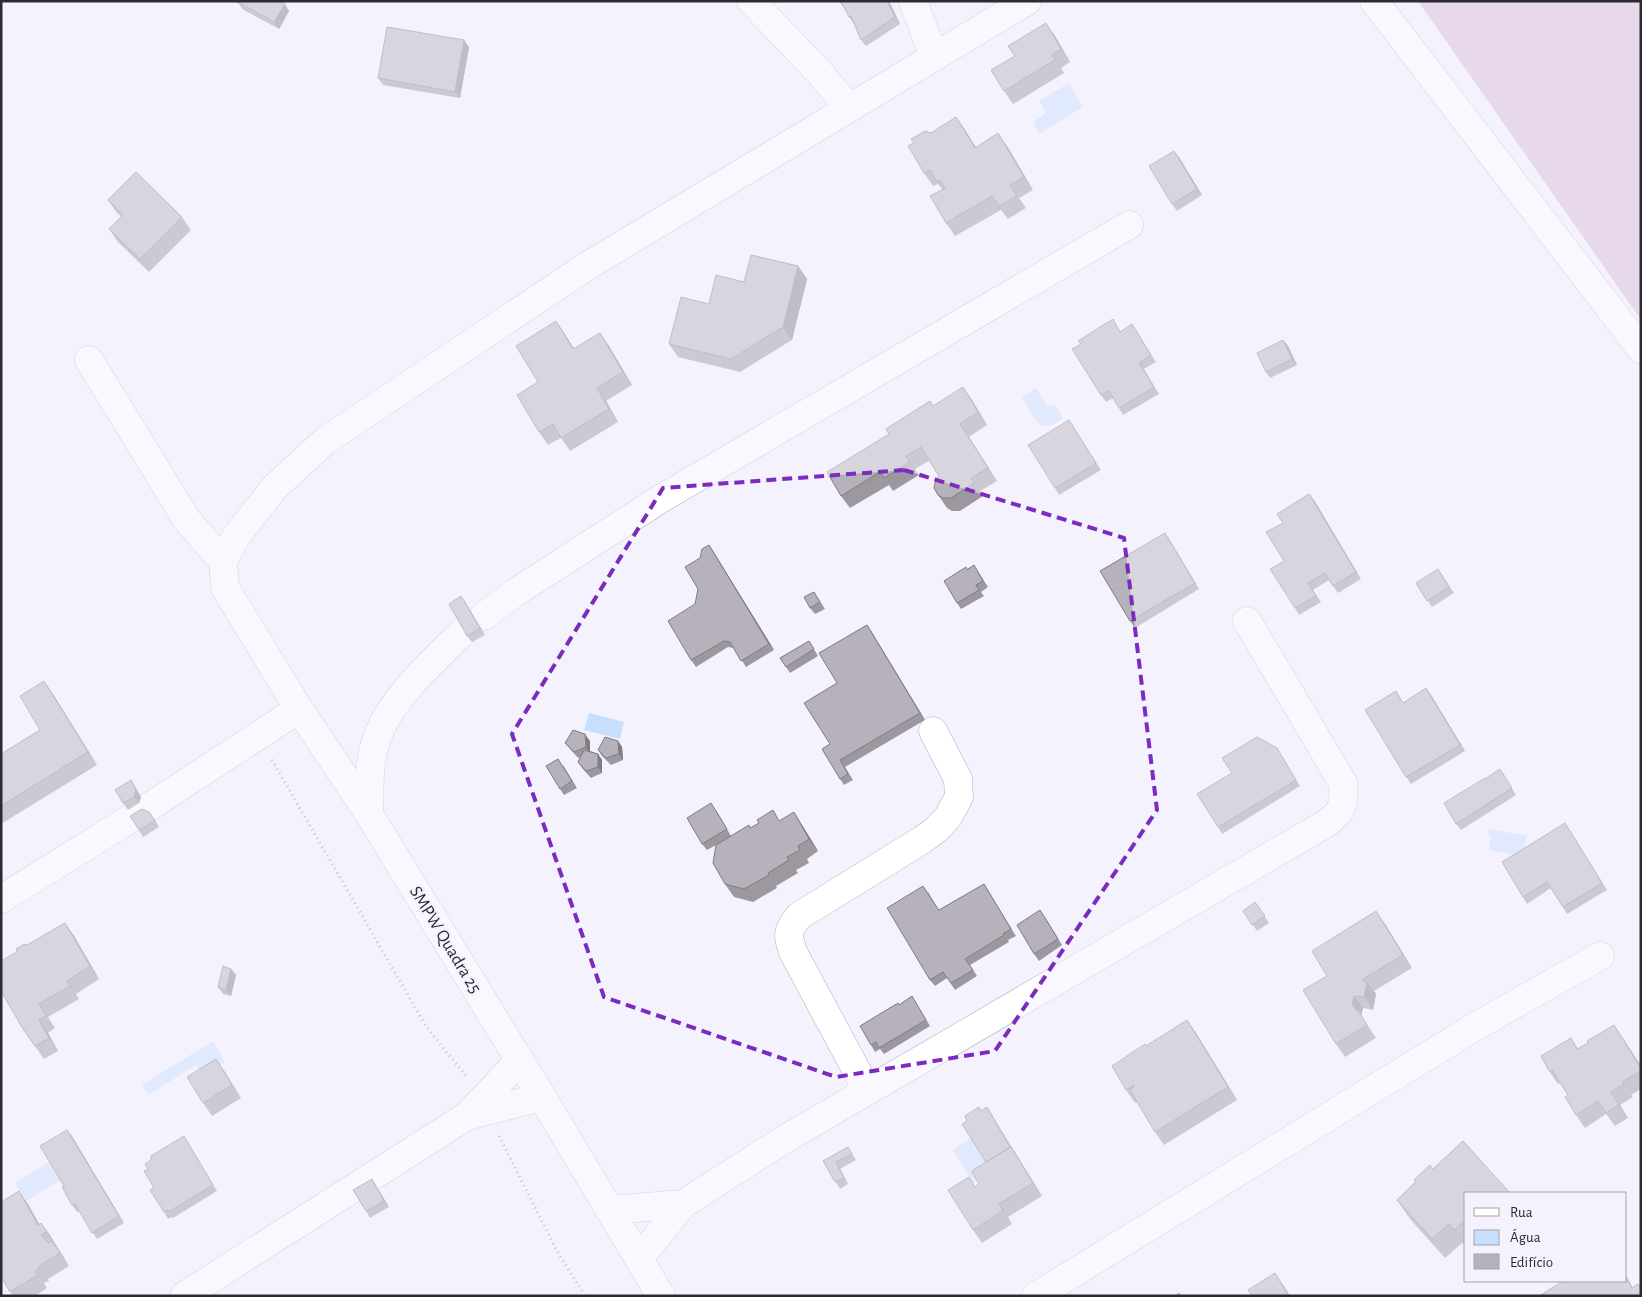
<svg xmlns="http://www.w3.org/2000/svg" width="1642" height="1297" viewBox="0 0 1642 1297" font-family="'Alegreya Sans',sans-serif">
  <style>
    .forest { fill: #d8bbd6 }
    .water { fill: #c7defd }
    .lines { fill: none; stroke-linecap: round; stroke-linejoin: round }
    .minor-casing { stroke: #aeadb7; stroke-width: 29 }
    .path { stroke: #8a8a90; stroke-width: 3; stroke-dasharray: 1 4; stroke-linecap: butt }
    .minor { stroke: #fff; stroke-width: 28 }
    .wall { fill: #9d98a0 }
    .shaded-wall { fill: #7f7c82 }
    .building { fill: #b6b1ba; stroke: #7f7c82 }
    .marked { fill: none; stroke: #7b2cbf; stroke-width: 4; stroke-dasharray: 10 6; stroke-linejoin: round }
    .labels { text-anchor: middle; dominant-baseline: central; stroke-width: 4.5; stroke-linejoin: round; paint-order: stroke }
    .street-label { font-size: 18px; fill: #2c2c30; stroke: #f4f3fd }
  </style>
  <rect width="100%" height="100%" fill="#f4f3fd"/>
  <path class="forest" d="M1418,1H1641V320Z"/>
  <path class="water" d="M1069,83L1083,107L1039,134L1033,122L1046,113L1039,101Z
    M1036,388L1047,405L1050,406L1054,404L1063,418C1058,422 1051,427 1044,426C1037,426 1026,404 1022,397Z
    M589,713L624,722L620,739L584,730Z
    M1489,829L1527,836L1523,856L1489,850L1491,837L1488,832Z
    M213,1041L225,1062L203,1076L196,1065L148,1095L142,1085Z
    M971,1138L991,1171L973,1183L953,1150Z
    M51,1161L62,1179L26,1201L15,1183Z"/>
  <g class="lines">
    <g class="minor-casing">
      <path id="minor" d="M751,1L819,72L849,108
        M913,1L934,57
        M1374,1L1641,349
        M89,360L187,520L223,561
        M484,616L516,592L662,498L1129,225
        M369,814C370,790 368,763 376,741C389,698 439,656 470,625
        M1,899L138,814L299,709
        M867,1090L793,952C787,934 787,931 799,916L922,840L937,829L948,817L959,797L958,779L933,731
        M467,1116L542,1097
        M609,1210L683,1204
        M639,1259L683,1204L785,1139L1327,823C1344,810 1344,804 1343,783L1247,621
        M184,1296L467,1116L519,1061
        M661,1296L542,1097L369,814L299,709L225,588L223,561L237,535L275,487L325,441L589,265L1027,1
        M1036,1296L1473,1028L1600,956"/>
    </g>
    <path class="path" d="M272,760L427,1028L466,1076
      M499,1136L557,1251L585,1296"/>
    <use href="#minor" class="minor"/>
  </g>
  <path class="wall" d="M235,1H279L289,11L279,29L242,9L240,5Z
    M839,1H889L900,24L866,46L861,40L854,24L849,17L844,7H843Z
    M1055,36L1070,62L1061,68L1064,73L1013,104L1004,91Z
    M469,47L460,98L383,85L378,78Z
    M956,117L965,130L976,147L1007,146L1033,190L1019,198L1026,208L1008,219L1001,210L955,236L946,223L942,189L938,184L933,186L924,173L931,133Z
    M1174,151L1202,195L1177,211L1172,204Z
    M108,200L182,217L191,230L149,272L118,242L109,229L121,216L117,213Z
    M798,266L807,279L792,340L740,372L678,357L669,344L709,304L744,282Z
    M556,321L574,349L600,333L609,346L632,385L606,401L618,422L570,451L561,438L548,445L539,432L538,382Z
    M1121,331H1136L1156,362L1144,369L1159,394L1123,415L1113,398L1106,402L1101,395Z
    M1283,340L1288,346L1297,365L1270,378L1266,372Z
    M972,400L987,425L969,437L997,481L980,491L983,496L960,511H952L947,508L938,495L939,476L929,461L915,469L919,475L893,491L889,485L850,508L841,496L889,434L933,406Z
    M1069,420L1101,470L1059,495L1055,488Z
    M1314,500L1361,579L1338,593L1329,580L1313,590L1321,602L1299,615L1295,608L1284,561L1283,523Z
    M1169,539L1199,589L1135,628L1130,621Z
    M713,551L774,650L746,667L734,648L728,647L696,667L691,660L695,604Z
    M974,565L988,587L981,592L984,596L961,609L957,603L967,569Z
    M1438,569L1454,593L1432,607L1416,583Z
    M461,596L485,635L472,642L467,636Z
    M818,598L825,609L815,614L810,608Z
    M871,631L925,720L845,767L853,780L844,785L840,779L830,744L837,683Z
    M809,641L818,656L790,673L780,658Z
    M53,694L97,765L1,824V754L40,730Z
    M1431,695L1465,751L1411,784L1406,777L1404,702Z
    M590,741V751L598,754L602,760V773L591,778L582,768L578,762L580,757L578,758L570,749L565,743Z
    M618,741L622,747L623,760L611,765L602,756L598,750Z
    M1281,755L1300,786L1222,834L1218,827Z
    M563,765L577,788L564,795L560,789Z
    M1500,769L1516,795L1461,830L1456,824L1485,779Z
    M135,787L141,797L139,803L128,810L123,803Z
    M716,810L731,836L750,828L780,820L802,825L818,851L807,859L809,863L796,870L798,873L776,886L777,888L753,902L734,897L725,884L716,845L707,850L702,844Z
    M154,818L159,827L143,837L139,830Z
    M1569,829L1607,890L1567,914L1551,888L1527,904L1523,897Z
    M984,884L1016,936L1008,940L1009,942L970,965L977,976L955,990L947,978L935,986L930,980L928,892L938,909L939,910Z
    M1255,902L1269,923L1257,931L1243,911Z
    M1045,917L1062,945L1039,961L1034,954Z
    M65,923L74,936L99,979L76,994L79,999L48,1017L55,1028L48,1033L58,1051L44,1059L23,1029L17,952L27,945Z
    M1385,924L1412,968L1374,991L1376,994L1373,1010L1363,1008L1361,1016L1376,1038L1345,1057L1336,1044L1327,976Z
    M231,969L236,975L231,996L223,994L218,987Z
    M912,996L930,1026L884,1054L880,1049L875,1052L871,1045L899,1005Z
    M1196,1033L1237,1100L1164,1145L1155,1132L1137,1102L1135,1103L1126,1090L1146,1046Z
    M1571,1038L1578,1049L1623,1038L1641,1066V1089L1631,1095L1633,1097L1620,1105L1628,1118L1615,1126L1606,1114L1585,1128L1576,1115L1568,1095L1560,1083L1558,1084L1549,1071Z
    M216,1059L241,1098L212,1116L203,1103Z
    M987,1107L1042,1196L1008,1217L1012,1224L982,1243L973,1230L975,1187L979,1184L986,1162L967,1121Z
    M67,1130L124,1223L97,1239L79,1211L77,1212L72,1205L64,1186Z
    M1463,1141L1510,1193H1466V1247L1462,1243L1445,1258L1410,1219L1397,1200L1415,1182L1433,1169Z
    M188,1143L217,1191L173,1218L172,1217L168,1219L164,1212L154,1188Z
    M848,1147L856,1160L840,1169L848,1184L840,1189L823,1161Z
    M372,1179L389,1207L370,1218L366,1211Z
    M1,1202L28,1204L39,1224L41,1223L50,1235L69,1266L48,1279L49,1281L44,1283L47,1288L35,1296H13L2,1278L1,1279Z"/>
  <path class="shaded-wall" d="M887,1H889L900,24L895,17Z
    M285,4L289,11L279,29L274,22Z
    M1046,23L1055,36L1070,62L1061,49Z
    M464,40L469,47L460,98L455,92Z
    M956,117L965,130L984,161L975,148Z
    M998,133L1007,146L1033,190L1024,177Z
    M1174,151L1179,157L1202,195L1197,189Z
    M798,266L807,279L792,340L783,327Z
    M556,321L565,334L582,362L573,349Z
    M600,333L609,346L632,385L623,372Z
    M1283,340L1288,346L1297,365L1292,359Z
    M963,387L972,400L987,425L978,412Z
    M597,388L606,401L618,422L609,409Z
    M960,424L969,437L997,481L988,468Z
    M1309,494L1314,500L1361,579L1356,572Z
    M1165,533L1169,539L1199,589L1195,583Z
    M709,545L713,551L774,650L769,644Z
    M461,596L466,603L485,635L480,628Z
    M867,625L871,631L925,720L920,713Z
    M44,681L53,694L97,765L88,752Z
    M1426,688L1431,695L1465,751L1460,745Z
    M585,734L590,741V753L586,747Z
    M618,741L622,747L623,760L619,754Z
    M598,754L602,760V773L598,767Z
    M131,780L141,797L139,803L134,797Z
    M794,812L818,851L809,839Z
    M1376,911L1385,924L1412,968L1403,955Z
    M65,923L74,936L99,979L90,966Z
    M231,969L236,975L231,996L226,990Z
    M1367,982L1376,994L1373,1010L1364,997Z
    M1354,996L1363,1008L1361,1016L1376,1038L1352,1004Z
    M39,1020L48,1033L58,1051L49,1038Z
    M1187,1020L1196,1033L1237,1100L1228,1087Z
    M1614,1025L1641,1066V1068Z
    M216,1059L225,1072L241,1098L232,1085Z
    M1611,1092L1620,1105L1628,1118L1619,1105Z
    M987,1107L991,1114L1042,1196L1033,1183Z
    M67,1130L72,1136L124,1223L119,1216Z
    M836,1162L840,1169L848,1184L844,1178Z
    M372,1179L376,1186L389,1207L384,1201Z
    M19,1191L28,1204L44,1233L38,1225Z
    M41,1223L50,1235L55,1244Z
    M52,1241L61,1253L69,1266L60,1253Z
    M1275,1273L1284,1286L1290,1296H1289Z
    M1626,1275L1637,1296L1632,1288L1626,1278Z"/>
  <path class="building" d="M239,1H279L285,4L274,22L238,2Z
    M841,1H887L895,17L861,40L851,16L849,17Z
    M1046,23L1061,49L1052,55L1055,60L1004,91L991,70L1015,56L1008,46Z
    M387,27L464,40L455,92L378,78Z
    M956,117L975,148L998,133L1024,177L1010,185L1017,196L999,206L992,196L946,223L930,196L945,188L940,180L936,181L930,170L924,173L908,146L914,143L911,139L925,131L931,133Z
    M1174,151L1197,189L1172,204L1149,166Z
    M136,172L182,217L140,259L109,229L123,215L108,200Z
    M751,255L798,266L783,327L731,359L669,344L681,297L709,304L716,275L744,282Z
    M1113,319L1120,332L1132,324L1151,355L1139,363L1154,387L1119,408L1109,391L1101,395L1072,349L1081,344L1078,341Z
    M556,321L573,349L600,333L623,372L597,388L609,409L561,438L553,424L539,432L517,395L538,382L516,346Z
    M1283,340L1292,359L1266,372L1257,353Z
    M963,387L978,412L960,424L988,468L971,478L974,483L951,498H943L938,495L934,488L936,479L939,476L921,447L906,456L910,462L884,478L880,472L841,496L827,472L889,434L886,429L930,401L933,406Z
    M1069,420L1096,463L1055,488L1028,445Z
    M1309,494L1356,572L1333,586L1325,573L1308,583L1316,596L1295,608L1270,569L1284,561L1266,532L1283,523L1277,514Z
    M1165,533L1195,583L1130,621L1100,571Z
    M709,545L769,644L741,661L730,642L724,641L691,660L668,621L695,604L698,589L685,567L700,558L702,549Z
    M974,565L983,581L976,585L979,590L957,603L944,581L966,567L967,570Z
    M1438,569L1449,587L1427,601L1416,583Z
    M814,592L820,602L810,608L804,597Z
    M461,596L480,628L467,636L449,604Z
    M867,625L920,713L840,760L848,774L840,779L822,749L830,744L804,703L837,683L819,653Z
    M809,641L814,649L786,667L780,658Z
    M44,681L88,752L1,806V754L40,730L20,696Z
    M1426,688L1460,745L1406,777L1365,710L1396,691L1403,703Z
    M573,730L585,734L586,747L574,752L565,743Z
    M605,737L618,741L619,754L606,758L598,750Z
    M1257,737L1277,748L1296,780L1218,827L1197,794L1232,773L1222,758Z
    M584,750L598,754V767L586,771L578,762Z
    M558,759L572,781L560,789L546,766Z
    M1500,769L1512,788L1456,824L1444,803L1485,778V779Z
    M131,780L136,790L134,797L123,803L115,790Z
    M711,803L727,829L702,844L687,818Z
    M142,809L149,812L155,821L139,830L130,816Z
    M773,810L779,821L794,812L809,839L798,846L800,850L787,857L789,860L768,873L769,875L744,889L725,884L713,863L716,845L749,825L750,828L759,823L757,820Z
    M1565,823L1602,883L1563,907L1547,882L1523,897L1502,862Z
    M984,884L1011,929L1003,934L1004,935L965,959L973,970L951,983L943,972L930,980L887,908L923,886L938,909L939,910Z
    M1255,902L1265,916L1252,925L1243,911Z
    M1040,910L1058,939L1034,954L1017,925Z
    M1376,911L1403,955L1362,980L1367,982L1364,997L1354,996L1352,1004L1357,1011L1358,1010L1367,1025L1336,1044L1303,990L1327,976L1312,951Z
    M65,923L90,966L67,981L70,986L39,1004L46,1016L39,1020L49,1038L35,1046L23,1029L1,991V961L17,952L16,949L24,944L27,945Z
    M223,966L231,969L226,990L218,987Z
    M912,996L926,1020L879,1048L876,1042L871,1045L860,1026L898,1003L899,1005Z
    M1187,1020L1228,1087L1155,1132L1130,1090L1134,1087V1085L1126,1090L1112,1066L1145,1044L1146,1046Z
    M1614,1025L1641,1068V1071L1622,1082L1624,1084L1611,1092L1619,1105L1606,1113L1598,1101L1576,1115L1565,1097L1568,1095L1552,1070L1549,1071L1541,1056L1571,1038L1577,1049L1588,1043L1587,1041Z
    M216,1059L232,1085L203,1103L187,1077Z
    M979,1107L981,1111L987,1107L1010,1147L986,1162L962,1124L967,1121L965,1116Z
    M67,1130L119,1216L92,1233L75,1204L72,1205L62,1187L64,1186L40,1146Z
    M184,1136L213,1185L168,1212V1210L164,1212L150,1190L154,1188L144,1171L148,1169L145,1164L151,1160V1156Z
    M1463,1141L1510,1193H1466V1219L1454,1230L1449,1224L1432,1239L1397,1200L1416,1182L1414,1180L1430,1165L1433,1169Z
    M848,1147L852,1154L836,1162L844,1178L835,1182L823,1161Z
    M1011,1147L1033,1183L999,1204L1003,1211L973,1230L948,1190L969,1177L975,1187L979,1184L972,1172L973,1170Z
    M372,1179L384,1201L366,1211L353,1190Z
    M19,1191L38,1225L41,1223L47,1232L41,1235L48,1243L52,1241L60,1253L39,1266L40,1268L35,1271L38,1275L10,1292L1,1277V1202Z
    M1275,1273L1289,1296H1252L1248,1290Z
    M1626,1278L1632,1288L1638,1284L1641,1288V1296H1539L1563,1281H1626Z
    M1179,1293L1181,1296H1174Z"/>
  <path d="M0 0H1642V1297H0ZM904,470L1124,538L1157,810L995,1051L836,1077L604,997L512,734L663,488Z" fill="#f4f3fd" fill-opacity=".55" fill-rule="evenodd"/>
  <path class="marked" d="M904,470L1124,538L1157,810L995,1051L836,1077L604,997L512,734L663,488Z"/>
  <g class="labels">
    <g class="street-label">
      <text transform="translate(445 940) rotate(59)">SMPW Quadra 25</text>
    </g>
  </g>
  <rect width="1642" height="1297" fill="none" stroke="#2c2c30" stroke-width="5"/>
  <rect x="1464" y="1192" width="162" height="90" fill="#f4f3fd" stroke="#a4a3ab"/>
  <rect x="1474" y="1208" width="25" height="8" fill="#ffffff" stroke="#a4a3ab"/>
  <text x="1510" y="1217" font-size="15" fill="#2c2c30">Rua</text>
  <rect x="1474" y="1230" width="25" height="15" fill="#c7defd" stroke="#a4a3ab"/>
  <text x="1510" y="1242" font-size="15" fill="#2c2c30">Água</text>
  <rect x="1474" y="1254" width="25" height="15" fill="#b6b1ba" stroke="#a4a3ab"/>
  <text x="1510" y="1267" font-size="15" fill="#2c2c30">Edifício</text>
</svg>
